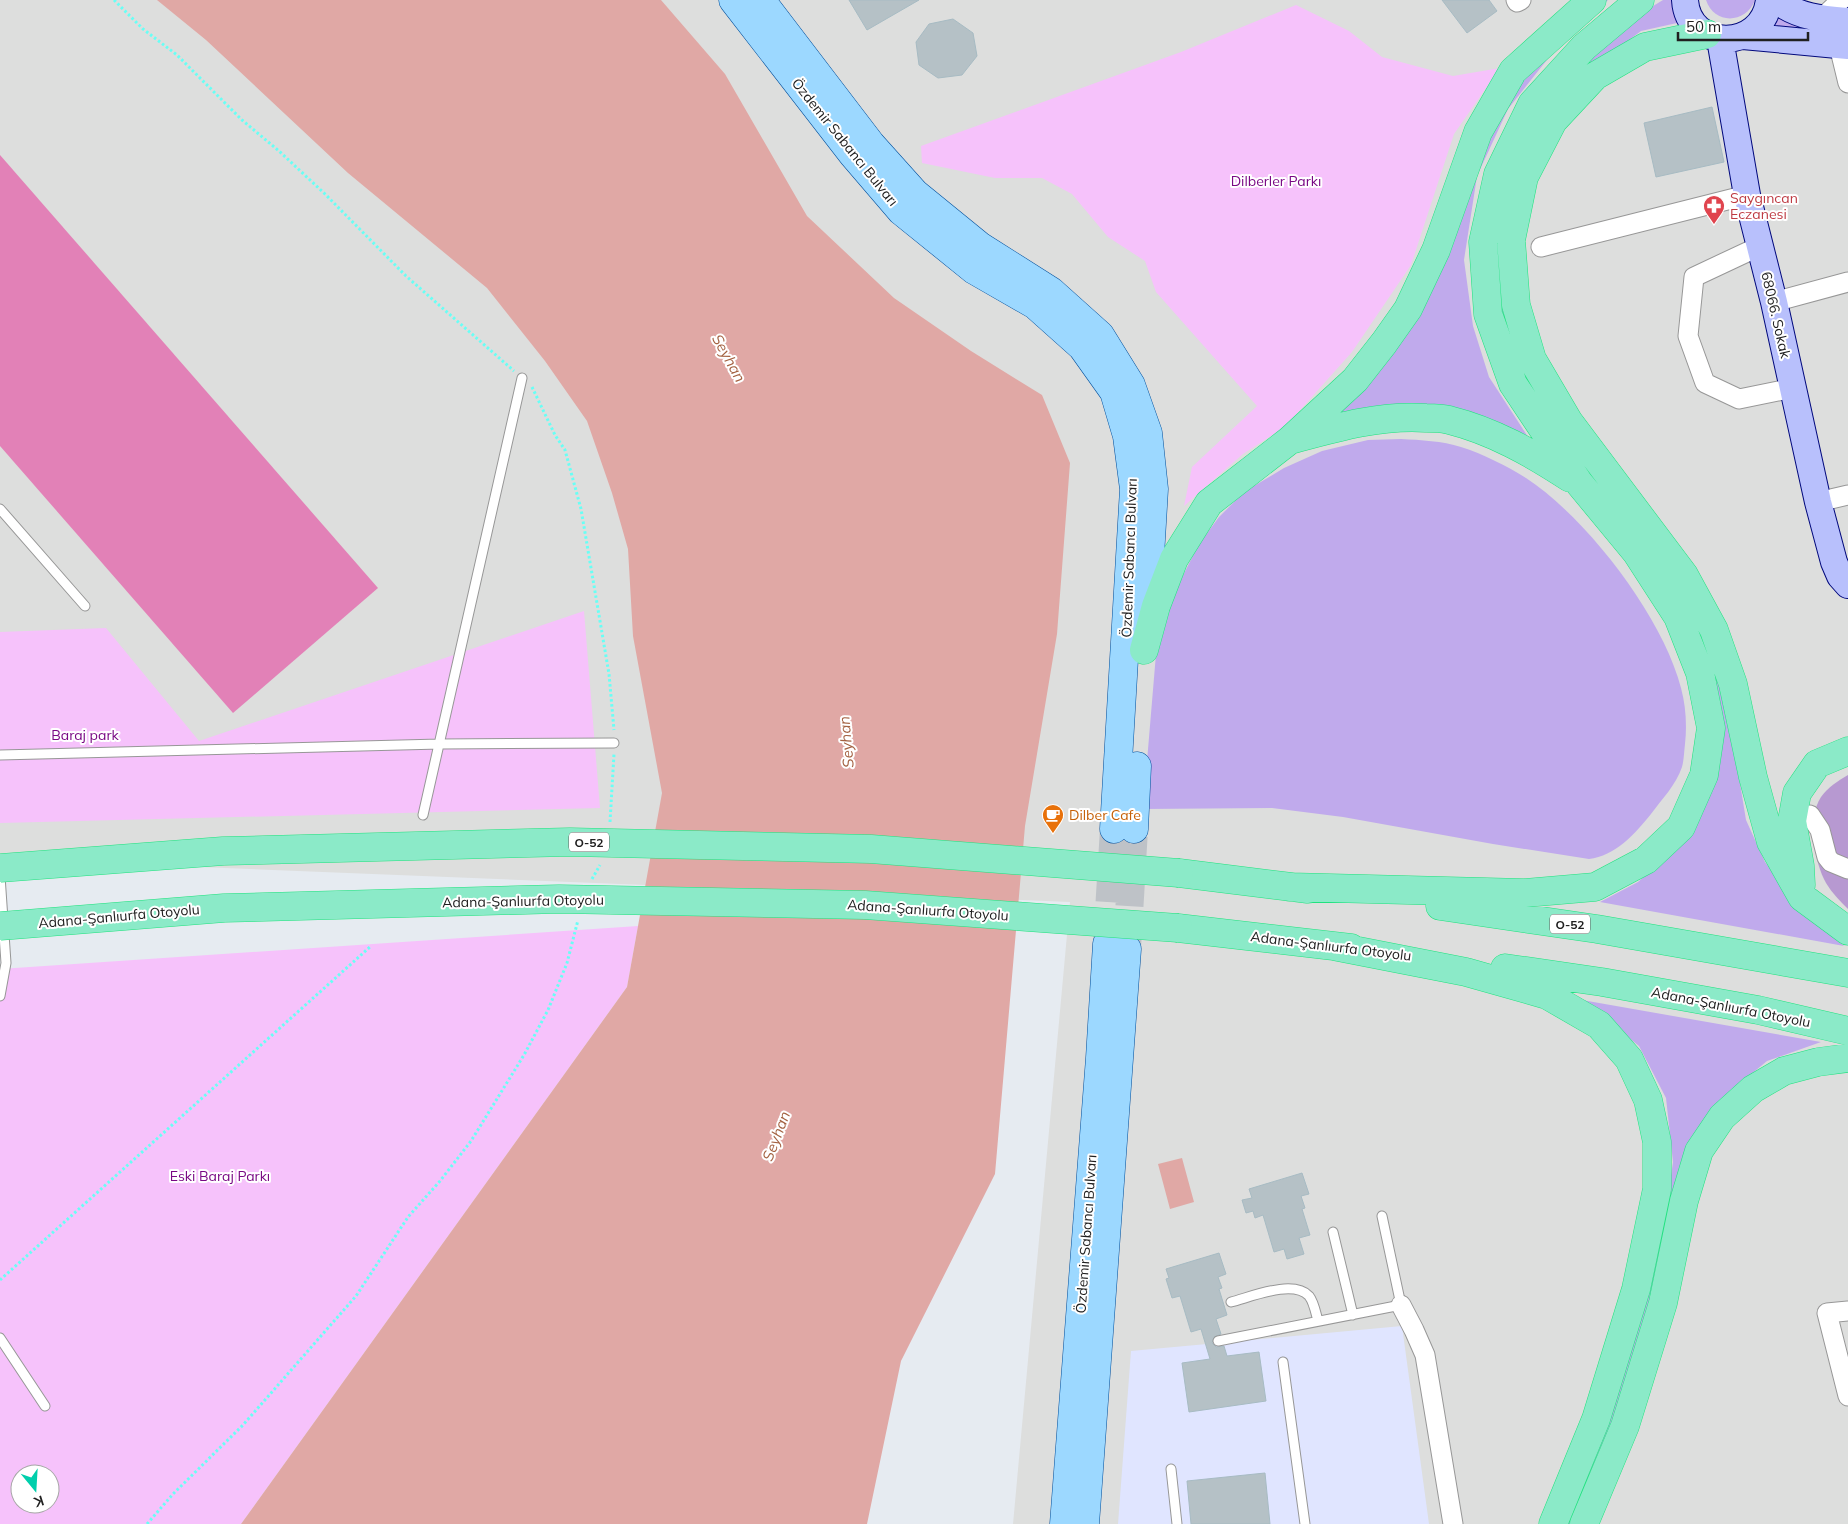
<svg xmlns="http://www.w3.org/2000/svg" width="1848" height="1524" viewBox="0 0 1848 1524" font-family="Mulish,sans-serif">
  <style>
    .residential { fill: #dddedd }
    .education { fill: #e0e5ff }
    .grass { fill: #c0aaec }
    .forest { fill: #b799d1 }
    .park { fill: #f6c2fb; fill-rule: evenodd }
    .pitch { fill: #e281b7 }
    .water { fill: #e0a8a5 }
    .building { fill: #b5c1c6; stroke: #a7bbc3 }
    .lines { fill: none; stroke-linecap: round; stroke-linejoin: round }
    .primary-tunnel { stroke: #bec2c7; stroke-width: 28; stroke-dasharray: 28 14; stroke-linecap: butt }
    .lane-casing { stroke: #979797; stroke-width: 11 }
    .street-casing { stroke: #979797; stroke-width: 21 }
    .secondary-casing { stroke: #01087c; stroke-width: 28 }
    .primary-casing { stroke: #004e9b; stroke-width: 29 }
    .highway-casing { stroke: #20e27e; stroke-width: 29 }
    .path { stroke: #68fff5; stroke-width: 3; stroke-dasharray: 2.5 2.5; stroke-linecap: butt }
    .lane { stroke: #fff; stroke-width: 9 }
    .street { stroke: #fff; stroke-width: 19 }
    .secondary { stroke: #b8c0fc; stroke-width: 26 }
    .primary { stroke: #9cd8ff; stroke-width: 28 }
    .highway { stroke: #8beac8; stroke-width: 28 }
    .highway-bridge-casing { stroke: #20e27e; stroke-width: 29; stroke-linecap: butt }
    .highway-bridge { stroke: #8beac8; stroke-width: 28 }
    .labels { text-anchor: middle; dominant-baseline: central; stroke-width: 4; stroke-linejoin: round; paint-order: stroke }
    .shield { fill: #fff; stroke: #636363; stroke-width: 1 }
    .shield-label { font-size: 12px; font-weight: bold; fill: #202020 }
    .street-label { font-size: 14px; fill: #202020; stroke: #fff }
    .park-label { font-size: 14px; fill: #790884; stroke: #fff }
    .health-label { font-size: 14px; fill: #be3a42; stroke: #fff; text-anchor: start }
    .food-label { font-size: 14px; fill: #c56008; stroke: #fff; text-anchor: start }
    .water-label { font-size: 15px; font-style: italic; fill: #a46242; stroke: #fff }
  </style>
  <rect width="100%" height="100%" fill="#e6ebf1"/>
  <path class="residential" d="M0,0H1848V1524H1013L1070,902L0,859Z"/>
  <path class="education" d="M1402,1326L1429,1524H1118L1131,1351Z"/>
  <path class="grass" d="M1601,0H1608L1554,51L1508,109L1477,176L1464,260L1473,326L1489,377L1532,443L1323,417L1372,369L1504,98Z
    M1663,0H1678L1686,21L1641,31L1579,78L1536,134L1514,181L1506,217L1503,264L1506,299L1518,342L1534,382L1616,498L1664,560L1704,627L1723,679L1746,820L1765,862L1802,911L1844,946L1600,902L1638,882L1671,853L1707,802L1719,747L1712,676L1696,631L1658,565L1609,502L1527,386L1508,346L1497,302L1493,265L1496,214L1505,181L1528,130L1571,72L1635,17Z
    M1706,0H1755C1746,24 1714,25 1706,0Z
    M1779,14L1848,30L1771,31Z
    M1401,439C1421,440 1442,441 1461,447C1483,454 1507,466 1526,478C1587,518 1663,617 1681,688C1686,706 1687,726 1685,744C1684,752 1684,760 1682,767C1676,785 1662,799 1651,814C1635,834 1615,856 1589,859L1493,844L1343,817L1272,808L1143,809L1156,654L1163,620L1177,587L1199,544L1219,517L1244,492L1284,468L1322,451L1368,440Z
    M1582,1000L1821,1042L1767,1061L1719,1101L1644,1338L1573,1524H1563L1613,1408L1637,1332L1665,1217L1673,1162L1666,1098L1639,1046Z"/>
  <path class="forest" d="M1848,775V909C1840,901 1832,893 1826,883C1814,862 1807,818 1821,797C1828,787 1838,781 1848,775Z"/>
  <path class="park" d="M1296,5L1349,31L1382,57L1453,76L1500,68L1454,134L1411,265L1352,352L1285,427L1243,454L1184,506L1192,467L1257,406L1156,292L1145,261L1108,237L1072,194L1042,178H995L922,163L921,146L1181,52Z
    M584,611L600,808L0,823V632L106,628L199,741Z
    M638,926L627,987L241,1524H0V969ZM20,1474H50V1504H20Z"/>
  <path class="pitch" d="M0,155L378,588L233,713L0,446Z"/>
  <path class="water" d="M157,0H661L725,74L807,216L894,298L971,351L1042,395L1070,463L1057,634L1025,826L995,1174L901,1361L867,1524H241L627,987L662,793L633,636L628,549L612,493L587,421L545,361L487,288L348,173L206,40Z
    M1182,1158L1194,1202L1170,1209L1158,1164Z"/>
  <path class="building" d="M849,0H919L867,30Z
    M1442,0H1489L1497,11L1467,33Z
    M953,19L973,33L977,56L962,75L938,78L919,65L916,42L929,24Z
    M1712,107L1724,162L1656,177L1644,123Z
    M1302,1173L1309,1194L1301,1196L1305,1208L1302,1209L1310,1235L1299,1238L1304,1254L1287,1259L1284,1249L1274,1252L1263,1215L1255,1218L1253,1211L1246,1213L1242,1200L1252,1198L1249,1189Z
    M1219,1253L1226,1274L1218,1277L1222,1288L1219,1289L1227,1315L1216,1319L1221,1334L1214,1337L1212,1343L1216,1347L1224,1346L1227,1356L1259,1352L1266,1401L1189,1412L1182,1363L1210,1359L1201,1329L1191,1332L1180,1296L1172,1298L1166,1279L1169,1278L1166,1269Z
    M1265,1473L1270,1524H1191L1187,1481Z"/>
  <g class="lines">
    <path class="primary-tunnel" d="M1107,944L1114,829
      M1127,948L1134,829"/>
    <g class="lane-casing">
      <path id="lane" d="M0,509L85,606
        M0,755L440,744L614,743
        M423,815L522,378
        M0,876L6,963L0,996
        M1333,1232L1353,1315
        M1231,1302C1251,1297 1293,1279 1309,1296C1314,1302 1316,1314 1318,1321
        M0,1338L45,1406
        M1218,1341L1401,1305L1382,1216
        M1283,1362L1305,1524
        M1171,1469L1177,1524"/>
    </g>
    <g class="street-casing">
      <path id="street" d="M1516,0L1517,2L1521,0
        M1821,19L1841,0
        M1839,46L1848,83
        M1760,246L1694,277L1688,336L1705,383L1739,399L1793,388
        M1541,247L1747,195
        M1774,302L1848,282
        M1818,502L1848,495
        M1810,815L1820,830L1827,857L1831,862L1848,869
        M1401,1305L1414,1330L1425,1355L1453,1524
        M1848,1311L1827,1313L1848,1396"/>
    </g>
    <g class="secondary-casing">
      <path id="secondary" d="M1685,0C1688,51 1763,52 1769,0
        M1776,0C1797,17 1822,19 1848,21
        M1743,36L1848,46
        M1720,39L1747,195L1774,302L1818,502L1834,562L1840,576L1848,585"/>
    </g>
    <g class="primary-casing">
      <path id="primary" d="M733,0L853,155L901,211L974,270L1035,305L1082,347L1114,392L1127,436L1134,489L1114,829
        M761,0L871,144L915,193L980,246L1051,291L1100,335L1131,385L1148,433L1154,489L1146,623
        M1134,829L1137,766
        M1064,1524L1100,1058L1107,944
        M1085,1524L1127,949"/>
    </g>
    <g class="highway-casing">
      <path id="highway" d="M1707,34L1645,47L1595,76L1553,121L1524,177L1511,240L1516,305L1532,359L1569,422L1684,575L1714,630L1733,684L1753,777L1771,842L1802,897L1848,931
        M1294,439C1338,427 1380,415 1426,418C1433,418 1442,418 1449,420C1493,431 1532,453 1570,478
        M1144,650L1156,606L1174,559L1209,503L1290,440L1355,380L1384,343L1408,309L1436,250L1478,132L1513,71L1592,0
        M1179,873L1308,889
        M1801,885L1800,866L1792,821L1797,793L1817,764L1848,751
        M1290,887L1525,893L1595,887L1646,860L1681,827L1704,775L1711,728L1700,673L1678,617L1636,552L1579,483L1513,384L1488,314L1483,242L1498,174L1532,104L1584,47L1640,0
        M1440,906L1597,929L1848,973
        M1178,928L1351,948
        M1333,946L1466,972L1547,995L1599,1025L1629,1059L1648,1100L1657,1142V1189L1636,1289L1596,1419L1553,1524
        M1505,968L1602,982L1758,1010L1848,1031
        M1584,1524L1625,1426L1663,1303L1684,1201L1699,1151L1722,1117L1753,1089L1784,1071L1818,1062L1848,1058"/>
    </g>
    <path class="path" d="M114,0L143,29L177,55L242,120L279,151L325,194L406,276L514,371
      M532,387L555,435L565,450L581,509L609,674L614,730
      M610,822L614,754
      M592,879L600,865
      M0,1280L371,946
      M147,1524L173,1494L243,1425L356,1296L408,1217L440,1181L471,1141L524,1055L548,1010L567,963L578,920"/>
    <use href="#lane" class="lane"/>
    <use href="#street" class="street"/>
    <use href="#secondary" class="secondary"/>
    <use href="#primary" class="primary"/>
    <use href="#highway" class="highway"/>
    <g class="highway-bridge-casing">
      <path id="highway-bridge" d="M0,868L223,851L570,842L871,849L1179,873
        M0,926L224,908L559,899L865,905L1178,928"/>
    </g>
    <use href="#highway-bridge" class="highway-bridge"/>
  </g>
  <defs>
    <g id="pharmacy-pin" transform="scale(1.125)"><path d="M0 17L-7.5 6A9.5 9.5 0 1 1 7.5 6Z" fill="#e0444e" stroke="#fff"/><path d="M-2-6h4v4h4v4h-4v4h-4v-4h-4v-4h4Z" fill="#fff"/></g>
    <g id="cafe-pin" transform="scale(1.125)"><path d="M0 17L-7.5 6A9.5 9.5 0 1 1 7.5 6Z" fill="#e8710a" stroke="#fff"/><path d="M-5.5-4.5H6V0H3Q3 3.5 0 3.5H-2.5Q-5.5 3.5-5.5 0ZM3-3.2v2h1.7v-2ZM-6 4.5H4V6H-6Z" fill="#fff"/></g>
  </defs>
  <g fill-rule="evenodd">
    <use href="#pharmacy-pin" x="1714" y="206"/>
    <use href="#cafe-pin" x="1053" y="815"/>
  </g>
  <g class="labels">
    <g class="shield">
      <rect x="569" y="832.5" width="40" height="19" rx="4"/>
      <rect x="1550" y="914.5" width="40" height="19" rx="4"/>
    </g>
    <g class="shield-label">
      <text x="589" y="842">O-52</text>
      <text x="1570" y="924">O-52</text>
    </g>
    <g class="street-label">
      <text transform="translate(845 142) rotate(51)">Özdemir Sabancı Bulvarı</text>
      <text transform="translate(1776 315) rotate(77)">68066. Sokak</text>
      <text transform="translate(1129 558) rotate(-88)">Özdemir Sabancı Bulvarı</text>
      <text transform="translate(523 901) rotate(-1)">Adana-Şanlıurfa Otoyolu</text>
      <text transform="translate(928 910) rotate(4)">Adana-Şanlıurfa Otoyolu</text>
      <text transform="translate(119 916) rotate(-5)">Adana-Şanlıurfa Otoyolu</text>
      <text transform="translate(1331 946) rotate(7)">Adana-Şanlıurfa Otoyolu</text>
      <text transform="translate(1731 1007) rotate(11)">Adana-Şanlıurfa Otoyolu</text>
      <text transform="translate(1086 1234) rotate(-86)">Özdemir Sabancı Bulvarı</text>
    </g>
    <g class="park-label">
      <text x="1276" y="181">Dilberler Parkı</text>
      <text x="85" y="735">Baraj park</text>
      <text x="220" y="1176">Eski Baraj Parkı</text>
    </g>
    <g class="health-label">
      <text x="1730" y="198">Saygıncan<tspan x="1730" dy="16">Eczanesi</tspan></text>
    </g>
    <g class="food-label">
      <text x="1069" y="815">Dilber Cafe</text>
    </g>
    <g class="water-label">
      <text transform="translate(729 358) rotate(61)">Seyhan</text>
      <text transform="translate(846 742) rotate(-95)">Seyhan</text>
      <text transform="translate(776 1136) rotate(-69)">Seyhan</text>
    </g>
  </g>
  <g transform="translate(35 1489) rotate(162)"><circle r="24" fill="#ffffff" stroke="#a6a6a6"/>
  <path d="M0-4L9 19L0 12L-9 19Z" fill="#00cfac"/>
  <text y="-8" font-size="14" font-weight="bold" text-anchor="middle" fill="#202020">K</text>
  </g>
  <path d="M1678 32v8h130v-8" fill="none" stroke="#202020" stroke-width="2.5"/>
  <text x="1686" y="32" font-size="15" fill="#202020" stroke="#ffffff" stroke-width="4" paint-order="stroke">50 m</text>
</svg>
